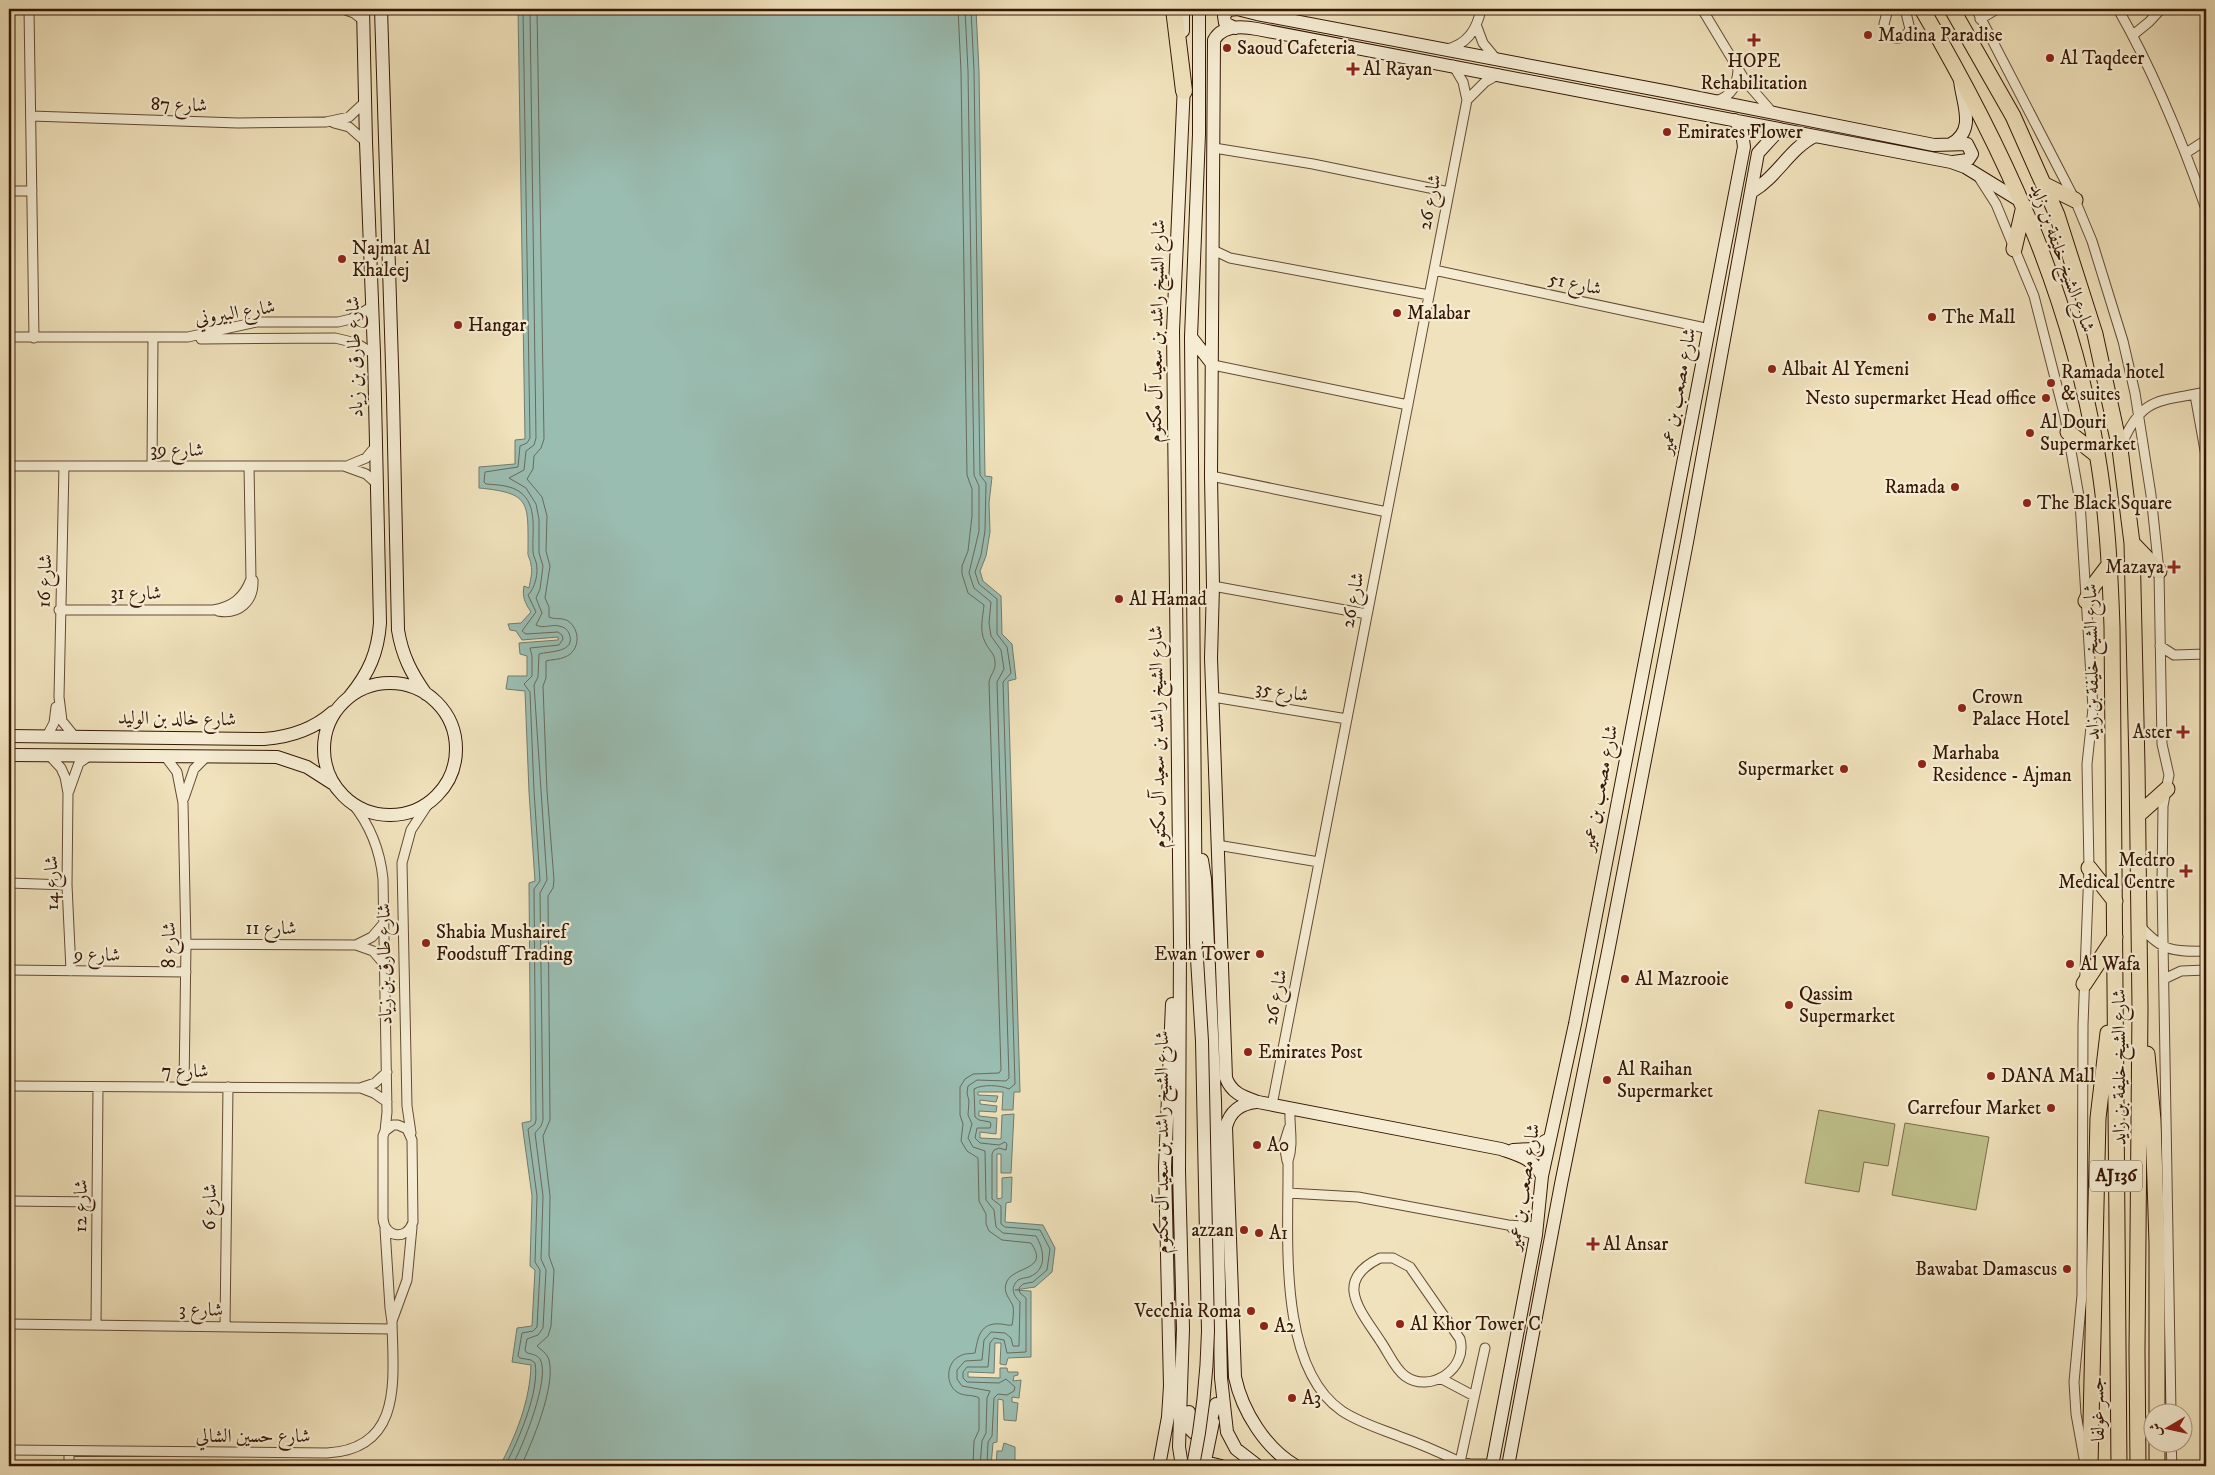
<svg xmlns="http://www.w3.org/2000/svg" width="2215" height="1475" viewBox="0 0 2215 1475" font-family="'IM FELL DW Pica',Amiri,serif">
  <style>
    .green { fill: #c0c28c; stroke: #7a6c48 }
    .water { fill: #9abdb2; stroke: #727b6d }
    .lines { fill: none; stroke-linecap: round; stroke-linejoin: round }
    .shore { stroke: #686a5c; stroke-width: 1 }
    .street-casing { stroke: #644a33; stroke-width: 11 }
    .secondary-casing { stroke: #351705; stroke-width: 14 }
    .primary-casing { stroke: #351705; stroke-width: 17 }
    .highway-casing { stroke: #351705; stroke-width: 18 }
    .street { stroke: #f5ecd3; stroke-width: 9 }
    .secondary { stroke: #f5ecd3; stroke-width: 12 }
    .primary { stroke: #f0e2bc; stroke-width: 15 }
    .highway { stroke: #f0e2bc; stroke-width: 16 }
    .secondary-bridge-casing { stroke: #351705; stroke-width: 14; stroke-linecap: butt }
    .secondary-bridge { stroke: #f5ecd3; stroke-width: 12 }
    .poi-dot { fill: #8f2418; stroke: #f5ecd3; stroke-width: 2 }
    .labels { text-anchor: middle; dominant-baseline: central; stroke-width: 4.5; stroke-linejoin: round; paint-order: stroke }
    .shield { fill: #f5ecd3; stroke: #6f5743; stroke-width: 1 }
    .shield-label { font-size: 18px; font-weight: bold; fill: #351705 }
    .poi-label { font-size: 19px; fill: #351705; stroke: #f5ecd3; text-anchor: start }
    .street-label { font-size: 19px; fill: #351705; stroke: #f5ecd3 }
  </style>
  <rect width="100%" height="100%" fill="#f0e2bc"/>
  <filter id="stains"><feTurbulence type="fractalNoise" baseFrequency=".004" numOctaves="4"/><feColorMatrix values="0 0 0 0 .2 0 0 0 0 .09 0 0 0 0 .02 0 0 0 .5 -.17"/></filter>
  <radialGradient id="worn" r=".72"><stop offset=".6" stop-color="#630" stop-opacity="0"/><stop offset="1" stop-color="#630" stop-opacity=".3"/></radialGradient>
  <path class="green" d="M1819,1110L1895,1124L1888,1166L1864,1162L1859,1192L1805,1183Z
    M1905,1123L1989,1137L1976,1210L1892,1195Z"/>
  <path class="water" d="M518,9H976L979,71L985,476L992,477L989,503L990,532L986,556L980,571L983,581L1001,596L1002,634L1012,644L1016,679L1008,681L1020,1092H1014L1013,1110H1002L1003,1092H978V1095L998,1096L996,1102L980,1100V1104L997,1106L996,1112L979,1111V1116L997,1118L996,1134L980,1132V1138L1001,1139L1002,1115L1014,1114L1011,1173H1001V1154H997V1199L1002,1198V1178L1012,1177L1011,1202L1006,1203L1005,1222L1043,1225L1055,1248L1052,1272L1035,1287L1015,1290L1031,1291V1357L1008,1358L1006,1365L1000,1364L1001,1343H995L994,1373L968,1372V1377L1000,1378V1368H1007L1008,1372H1018V1375L1014,1376L1013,1381L1021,1380L1019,1398L1012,1397V1402L1018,1403L1016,1421L1004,1420L1003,1400L998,1399L997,1442L993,1443L991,1466H500C516,1435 530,1401 531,1365L512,1362L517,1328L532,1326L535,1270L530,1266L532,1196L522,1123L531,1121L529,883L535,881L529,792L525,691L506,689L508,676H527V656L520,654L519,643L558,640V637L522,640L516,631L510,630L508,624L521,623L531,612C525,603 522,597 524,586L529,588C530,581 533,572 531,565C531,560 527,556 528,551C528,502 531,493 479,488V467L515,464V440L525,439Z
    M1004,1443L1015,1447V1466H996L997,1451H1002Z"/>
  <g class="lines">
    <path class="shore" d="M958,9L961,71L967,475L972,489V516L968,551L962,566V574L968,593L984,605C983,617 979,630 985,642C989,651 995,653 995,663C996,670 990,675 989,682L1001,1070L999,1073L973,1074L965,1079L960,1087V1115L963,1124L961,1141L967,1151L978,1158L979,1201L986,1214V1224L989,1231L1002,1240L1031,1243C1050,1270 1015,1266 1007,1281C1002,1292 1009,1297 1013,1306C1014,1311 1013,1320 1012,1325C1008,1326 1005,1324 1001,1324C980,1322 978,1337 975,1353C970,1354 965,1353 960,1356C946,1362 945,1384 957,1392C964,1397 973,1394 979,1398V1430L974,1441L973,1466
      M965,9L968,71L974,475L979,486V531L969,573L974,588L991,602L989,623L991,636L1001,650L1004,669L997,682L1009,1078L1006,1081L977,1080L968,1086L967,1093L969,1101L968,1115L972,1124L968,1138L973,1147L985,1151L986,1200L994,1210L996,1227L1003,1233L1036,1236C1044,1249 1048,1270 1029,1277C1025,1278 1022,1278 1018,1280C1010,1288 1013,1295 1020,1302L1019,1346H1013L1011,1338L1005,1333L991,1332L984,1340L982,1360L965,1361L957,1370V1379L962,1386L990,1391L987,1398L986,1433L982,1441L980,1466
      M971,9L974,71L980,475L986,483L985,531L981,555L975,572L979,584L997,599V634L1007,647L1011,673L1003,682L1015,1084L1009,1089C1001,1085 982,1084 974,1089L975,1117L979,1120L990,1122L991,1124L990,1128H977L975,1138L980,1143L999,1145L1005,1142L1007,1144L1006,1150L999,1148L994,1150L992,1154V1199L1001,1206V1224L1005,1227L1040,1230L1050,1249L1047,1270L1033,1282L1023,1284L1019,1288L1020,1293L1026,1298V1352L1007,1353L1004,1340L994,1338L990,1343L988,1367H967L963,1372V1378L967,1382L999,1383L1006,1379L1015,1387L1014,1391L1007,1395L998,1394L994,1398L992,1436L988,1442L987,1466
      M505,1466C518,1441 540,1392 535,1363L531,1360L520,1358L518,1356L522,1333L533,1331L537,1327L540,1270L535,1262L537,1196L528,1129L535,1124L536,1120L534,889L540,881L534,791L530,692L524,684L532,676V656L530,648L559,645L563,639L562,635L558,632L526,634L522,631L536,612L528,595C535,588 539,573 536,562C535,558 533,556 533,551C532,532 538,505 520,492C510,485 498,485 486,484L484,482L485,472L518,467L520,446L527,443L530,438L523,9
      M512,1466C522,1448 551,1378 540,1359C537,1355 532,1354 527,1353L525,1350L527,1339L538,1335L543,1328L546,1270L541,1259L543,1196L535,1133L541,1126L543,1120L540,893L547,880L534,685L538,677L539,654C549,651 577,653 569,633C567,629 564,627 559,626C552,624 543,629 536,625L542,613L536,598L540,589L543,566L539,553V519L536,504L526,488L509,478L524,470L526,451L534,445L536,438L530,9
      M521,1466C532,1443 556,1386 549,1360C547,1353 541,1350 537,1346L548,1336L551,1326L554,1270L549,1256L550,1196L543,1136L550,1120L548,896L553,888L554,880L547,791L543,686L546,678V661C552,659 559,660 565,657C580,651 581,630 568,621C562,617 554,620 549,617V607L545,598L550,566L546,551L547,516L542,497L527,479L533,469L534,456L541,448L544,439L537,9"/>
    <g class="street-casing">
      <path id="street" d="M29,9L34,338
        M343,9L354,13L364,21
        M1702,9L1746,82L1772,112
        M1888,9L1884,24L1887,36C1897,40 1905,39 1910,29L1905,9
        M1976,9L2075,200L2092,241L2123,341L2135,393L2151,495L2159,571L2162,744L2169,775L2163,806L2162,883L2171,1412
        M2118,9C2154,72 2182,141 2206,209
        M1980,19L1997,9
        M1477,27L1483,43L1497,60
        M2133,35L2149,22L2161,9
        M1447,49C1468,44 1477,29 1481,9
        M1467,100L1485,82L1499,74
        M1716,101C1732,96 1737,85 1738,70
        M31,116L238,123L326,122L349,117L365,102
        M334,123L349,127L366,142
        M1214,148L1313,164L1449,192
        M2186,153L2206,140
        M1980,179L1996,204L2034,296L2065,417L2080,502L2093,708L2087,764L2089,868L2083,1025L2082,1295L2074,1382L2076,1414L2085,1464
        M9,191H32
        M1213,250L1230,258L1429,295
        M1434,270L1710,329
        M9,337H188L257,322H338L351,319L373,306
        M201,339L335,338L356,343L374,354
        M1213,365L1408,405
        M2195,395L2206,456
        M2121,446C2142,396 2158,402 2206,392
        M9,466H344L366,474L377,484
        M64,466L59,697L62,721L75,737
        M152,466L153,338
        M347,466L366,458L376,446
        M1211,476L1387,512
        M1213,586L1367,614
        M59,610H213C232,607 244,598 251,579L249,466
        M218,611C239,615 254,601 253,580
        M2160,646L2174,655L2206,654
        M1213,697L1347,719
        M47,736L54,723L56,707
        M49,755L61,768L65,777L68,793L67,885L71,971
        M165,756L177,772L183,803L186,944L184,1087
        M69,791L79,763L89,756
        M184,798L194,769L207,756
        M352,803C371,826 380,850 383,879L387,1112L385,1131
        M1217,845L1319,862
        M9,883L67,885
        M2139,925C2162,951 2172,952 2206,951
        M186,944L356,945L373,951L385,965
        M356,945L372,937L384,923
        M9,970L186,972
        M2164,979L2181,971L2206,970
        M9,1086L360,1088L375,1083L387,1072
        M361,1088L374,1093L387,1102
        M1272,1105L1467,100L1463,82L1453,65
        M1290,1108C1289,1126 1294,1144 1288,1161C1289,1232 1276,1366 1342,1411C1360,1423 1381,1429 1401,1437C1421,1444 1441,1453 1460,1462L1470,1464H1492
        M393,1125H398L407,1129L412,1140L413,1222C407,1241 384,1238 383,1218V1136L385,1131Z
        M411,1133L407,1106L402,863L411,830L430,801
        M1287,1161L1284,1144L1289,1128
        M1288,1193L1358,1197L1508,1225L1537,1227
        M9,1201L97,1202
        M1512,1228L1536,1235
        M1380,1258H1393L1410,1267L1460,1339C1468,1369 1430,1394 1405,1376C1395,1369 1388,1352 1381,1342C1361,1311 1332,1281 1380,1258Z
        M392,1321L407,1280L412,1227
        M9,1324L392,1329
        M96,1325L98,1087
        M225,1327L228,1087
        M1440,1378L1474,1396
        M2171,1442L2172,1466
        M9,1450L327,1453C404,1449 393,1378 392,1322L390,1308L385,1229
        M69,1451V1466
        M1460,1462L1485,1348"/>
    </g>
    <g class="secondary-casing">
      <path id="secondary" d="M381,9L393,397L398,630C402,655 411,673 426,694
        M1183,9V31
        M1237,9L1257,14L1669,92L1934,145L1967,144L1972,154L1968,160L1953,162
        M1235,28L1225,23L1224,16L1228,10L1238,9
        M1951,144C1977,130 1962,103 1960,80
        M1753,191C1777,177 1790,148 1815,136
        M1191,337L1213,365
        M324 749a66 66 0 1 1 132 0a66 66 0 1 1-132 0Z
        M350,696C369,673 378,652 380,623L374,354L366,142L363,9
        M9,736L264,739C290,737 313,730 333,712
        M9,755L277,757L307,767L332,783
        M1202,860L1205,879L1215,1101L1221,1378L1227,1432L1236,1449L1258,1466
        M1196,942L1191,337L1199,134V9
        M1256,1102C1240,1104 1230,1111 1226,1127L1235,1377C1242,1411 1266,1449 1296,1466
        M1513,1150L1531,1149L1549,1139
        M1542,1176C1533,1158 1518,1155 1501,1149L1258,1102C1244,1097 1232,1094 1226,1078L1211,658L1213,586L1211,476L1214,40C1222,25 1242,26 1257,29L1951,162L1965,167L2022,202
        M1189,1412V1428L1194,1433C1210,1436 1211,1415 1216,1404
        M1197,1460L1221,1466
        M1159,1466L1168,1417L1170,1386L1165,1167L1172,1004
        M1182,1466L1179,1447L1183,1329L1179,1171L1180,943L1173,331L1184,84
        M1204,1466L1213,1422
        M1492,1466L1536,1235L1542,1176L1575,1024L1744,147L1742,132L1735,120
        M1508,1466L1561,1184L1608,952L1687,542L1758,153L1780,129"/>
    </g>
    <g class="primary-casing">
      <path id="primary" d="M1922,9C2005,151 2069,290 2097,453C2107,510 2110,569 2112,627L2119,1466
        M1952,9L2013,116L2057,215L2095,334L2120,449L2132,543L2137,766L2140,1008L2137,1351L2138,1466
        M2045,185L2075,200
        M2014,249L2024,206
        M2068,432L2097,455
        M2132,543L2159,571
        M2086,601L2093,586L2109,565
        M2138,815L2167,789
        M2089,868L2115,901
        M2084,984L2115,937
        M2147,1054L2153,1120L2157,1243V1412
        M2090,1466L2098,1118L2108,1033
        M2157,1466V1442"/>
    </g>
    <g class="highway-casing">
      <path id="highway" d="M1174,9L1184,91"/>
    </g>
    <use href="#street" class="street"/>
    <use href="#secondary" class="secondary"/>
    <use href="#primary" class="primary"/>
    <use href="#highway" class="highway"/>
    <g class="secondary-bridge-casing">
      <path id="secondary-bridge" d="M1193,1466C1202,1422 1207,1376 1208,1331L1202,1041L1196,942"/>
    </g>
    <use href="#secondary-bridge" class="secondary-bridge"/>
  </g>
  <g class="poi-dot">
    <circle cx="1868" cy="35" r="5"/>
    <path d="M1751.5 32.5h5v5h5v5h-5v5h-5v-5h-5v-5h5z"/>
    <circle cx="1227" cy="48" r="5"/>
    <circle cx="2050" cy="58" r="5"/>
    <path d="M1350.5 61.5h5v5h5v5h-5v5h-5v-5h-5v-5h5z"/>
    <circle cx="1667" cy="132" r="5"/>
    <circle cx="342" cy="259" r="5"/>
    <circle cx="1397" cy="313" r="5"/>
    <circle cx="1932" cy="317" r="5"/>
    <circle cx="458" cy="325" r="5"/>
    <circle cx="1772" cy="369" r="5"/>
    <circle cx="2051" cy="383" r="5"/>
    <circle cx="2046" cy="398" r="5"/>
    <circle cx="2030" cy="433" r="5"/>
    <circle cx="1955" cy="487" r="5"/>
    <circle cx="2027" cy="503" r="5"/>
    <path d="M2171.5 559.5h5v5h5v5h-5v5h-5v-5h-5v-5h5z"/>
    <circle cx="1119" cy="599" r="5"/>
    <circle cx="1962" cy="708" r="5"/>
    <path d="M2180.5 724.5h5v5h5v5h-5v5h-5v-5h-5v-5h5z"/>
    <circle cx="1922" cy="764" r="5"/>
    <circle cx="1844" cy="769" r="5"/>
    <path d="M2183.5 863.5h5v5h5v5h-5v5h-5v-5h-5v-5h5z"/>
    <circle cx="426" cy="943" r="5"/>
    <circle cx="1260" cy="954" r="5"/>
    <circle cx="2070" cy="964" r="5"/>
    <circle cx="1625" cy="979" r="5"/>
    <circle cx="1789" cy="1005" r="5"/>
    <circle cx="1248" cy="1052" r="5"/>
    <circle cx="1991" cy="1076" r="5"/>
    <circle cx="1607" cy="1080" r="5"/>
    <circle cx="2051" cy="1108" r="5"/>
    <circle cx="1257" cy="1145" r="5"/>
    <circle cx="1244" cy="1230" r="5"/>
    <circle cx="1259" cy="1233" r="5"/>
    <path d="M1590.5 1236.5h5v5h5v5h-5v5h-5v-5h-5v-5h5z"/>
    <circle cx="2067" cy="1269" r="5"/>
    <circle cx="1251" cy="1311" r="5"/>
    <circle cx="1400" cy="1324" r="5"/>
    <circle cx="1264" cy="1326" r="5"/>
    <circle cx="1292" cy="1398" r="5"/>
  </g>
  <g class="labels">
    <rect class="shield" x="2090" y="1160.5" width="52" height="31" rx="4"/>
    <g class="shield-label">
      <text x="2116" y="1176">AJ136</text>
    </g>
    <g class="poi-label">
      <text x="1878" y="35">Madina Paradise</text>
      <text x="1237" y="48">Saoud Cafeteria</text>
      <text x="2060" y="58">Al Taqdeer</text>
      <text x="1754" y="61" text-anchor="middle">HOPE<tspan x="1754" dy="22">Rehabilitation</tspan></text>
      <text x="1363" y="69">Al Rayan</text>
      <text x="1677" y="132">Emirates Flower</text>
      <text x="352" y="248">Najmat Al<tspan x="352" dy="22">Khaleej</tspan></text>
      <text x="1407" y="313">Malabar</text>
      <text x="1942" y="317">The Mall</text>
      <text x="468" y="325">Hangar</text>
      <text x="1782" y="369">Albait Al Yemeni</text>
      <text x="2061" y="372">Ramada hotel<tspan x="2061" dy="22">&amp; suites</tspan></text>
      <text x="2036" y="398" text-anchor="end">Nesto supermarket Head office</text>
      <text x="2040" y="422">Al Douri<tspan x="2040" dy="22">Supermarket</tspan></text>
      <text x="1945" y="487" text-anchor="end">Ramada</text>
      <text x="2037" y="503">The Black Square</text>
      <text x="2164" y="567" text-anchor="end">Mazaya</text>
      <text x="1129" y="599">Al Hamad</text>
      <text x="1972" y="697">Crown<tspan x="1972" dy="22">Palace Hotel</tspan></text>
      <text x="2172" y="732" text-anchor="end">Aster</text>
      <text x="1932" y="753">Marhaba<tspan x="1932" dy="22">Residence - Ajman</tspan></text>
      <text x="1834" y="769" text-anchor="end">Supermarket</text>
      <text x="2175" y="860" text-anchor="end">Medtro<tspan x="2175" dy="22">Medical Centre</tspan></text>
      <text x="436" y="932">Shabia Mushairef<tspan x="436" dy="22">Foodstuff Trading</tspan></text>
      <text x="1250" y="954" text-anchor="end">Ewan Tower</text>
      <text x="2080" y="964">Al Wafa</text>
      <text x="1635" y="979">Al Mazrooie</text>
      <text x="1799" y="994">Qassim<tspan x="1799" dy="22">Supermarket</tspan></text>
      <text x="1258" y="1052">Emirates Post</text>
      <text x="1617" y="1069">Al Raihan<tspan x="1617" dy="22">Supermarket</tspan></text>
      <text x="2001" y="1076">DANA Mall</text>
      <text x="2041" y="1108" text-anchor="end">Carrefour Market</text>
      <text x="1267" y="1145">A0</text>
      <text x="1234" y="1230" text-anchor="end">azzan</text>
      <text x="1269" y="1233">A1</text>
      <text x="1603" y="1244">Al Ansar</text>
      <text x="2057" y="1269" text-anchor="end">Bawabat Damascus</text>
      <text x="1241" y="1311" text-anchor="end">Vecchia Roma</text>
      <text x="1410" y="1324">Al Khor Tower C</text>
      <text x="1274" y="1326">A2</text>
      <text x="1302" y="1398">A3</text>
    </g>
    <g class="street-label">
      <text transform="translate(179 105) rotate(2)">شارع 87</text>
      <text transform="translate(1430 202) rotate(-79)">شارع 26</text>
      <text transform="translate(2062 258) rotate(70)">شارع الشيخ خليفة بن زايد</text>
      <text transform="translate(1575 284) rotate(12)">شارع 51</text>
      <text transform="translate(235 313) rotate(-9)">شارع البيروني</text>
      <text transform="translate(1157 331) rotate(-89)">شارع الشيخ راشد بن سعيد آل مكتوم</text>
      <text transform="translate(355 357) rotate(-92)">شارع طارق بن زياد</text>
      <text transform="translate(1678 391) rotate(-79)">شارع مصعب بن عمير</text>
      <text x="177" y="450">شارع 39</text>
      <text transform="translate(45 581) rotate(-88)">شارع 16</text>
      <text x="136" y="593">شارع 31</text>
      <text transform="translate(1353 600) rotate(-79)">شارع 26</text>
      <text transform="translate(2092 662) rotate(-91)">شارع الشيخ خليفة بن زايد</text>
      <text transform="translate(1282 692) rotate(9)">شارع 35</text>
      <text transform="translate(177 719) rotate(1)">شارع خالد بن الوليد</text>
      <text transform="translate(1158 737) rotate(-91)">شارع الشيخ راشد بن سعيد آل مكتوم</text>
      <text transform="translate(1600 788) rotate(-79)">شارع مصعب بن عمير</text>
      <text transform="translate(52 883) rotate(-91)">شارع 14</text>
      <text x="271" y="928">شارع 11</text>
      <text transform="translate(169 945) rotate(-90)">شارع 8</text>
      <text transform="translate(97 955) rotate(1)">شارع 9</text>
      <text transform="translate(385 964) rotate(-91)">شارع طارق بن زياد</text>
      <text transform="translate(1276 997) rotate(-79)">شارع 26</text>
      <text transform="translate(2119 1067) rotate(-90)">شارع الشيخ خليفة بن زايد</text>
      <text x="185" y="1071">شارع 7</text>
      <text transform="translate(1162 1142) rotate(-90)">شارع الشيخ راشد بن سعيد آل مكتوم</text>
      <text transform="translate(1524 1187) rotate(-81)">شارع مصعب بن عمير</text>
      <text transform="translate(81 1206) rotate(-89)">شارع 12</text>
      <text transform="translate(210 1207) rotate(-89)">شارع 6</text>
      <text transform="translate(201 1310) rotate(1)">شارع 3</text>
      <text transform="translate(2098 1409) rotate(-91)">جسر غولفا</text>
      <text x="253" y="1436">شارع حسين الشالي</text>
    </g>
  </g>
  <rect width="2215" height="1475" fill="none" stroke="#f0e2bc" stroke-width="30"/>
  <rect x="10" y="10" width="2195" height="1455" fill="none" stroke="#351705" stroke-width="2.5"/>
  <rect x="15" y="15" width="2185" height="1445" fill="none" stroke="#351705"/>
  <g transform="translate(2168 1428) rotate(261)"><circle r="24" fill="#f5ecd3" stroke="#a89781"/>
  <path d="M0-4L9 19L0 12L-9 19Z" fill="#8f2418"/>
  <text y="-8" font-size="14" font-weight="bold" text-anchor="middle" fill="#351705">ش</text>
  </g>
  <rect width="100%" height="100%" filter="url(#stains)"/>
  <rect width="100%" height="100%" fill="url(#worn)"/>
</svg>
